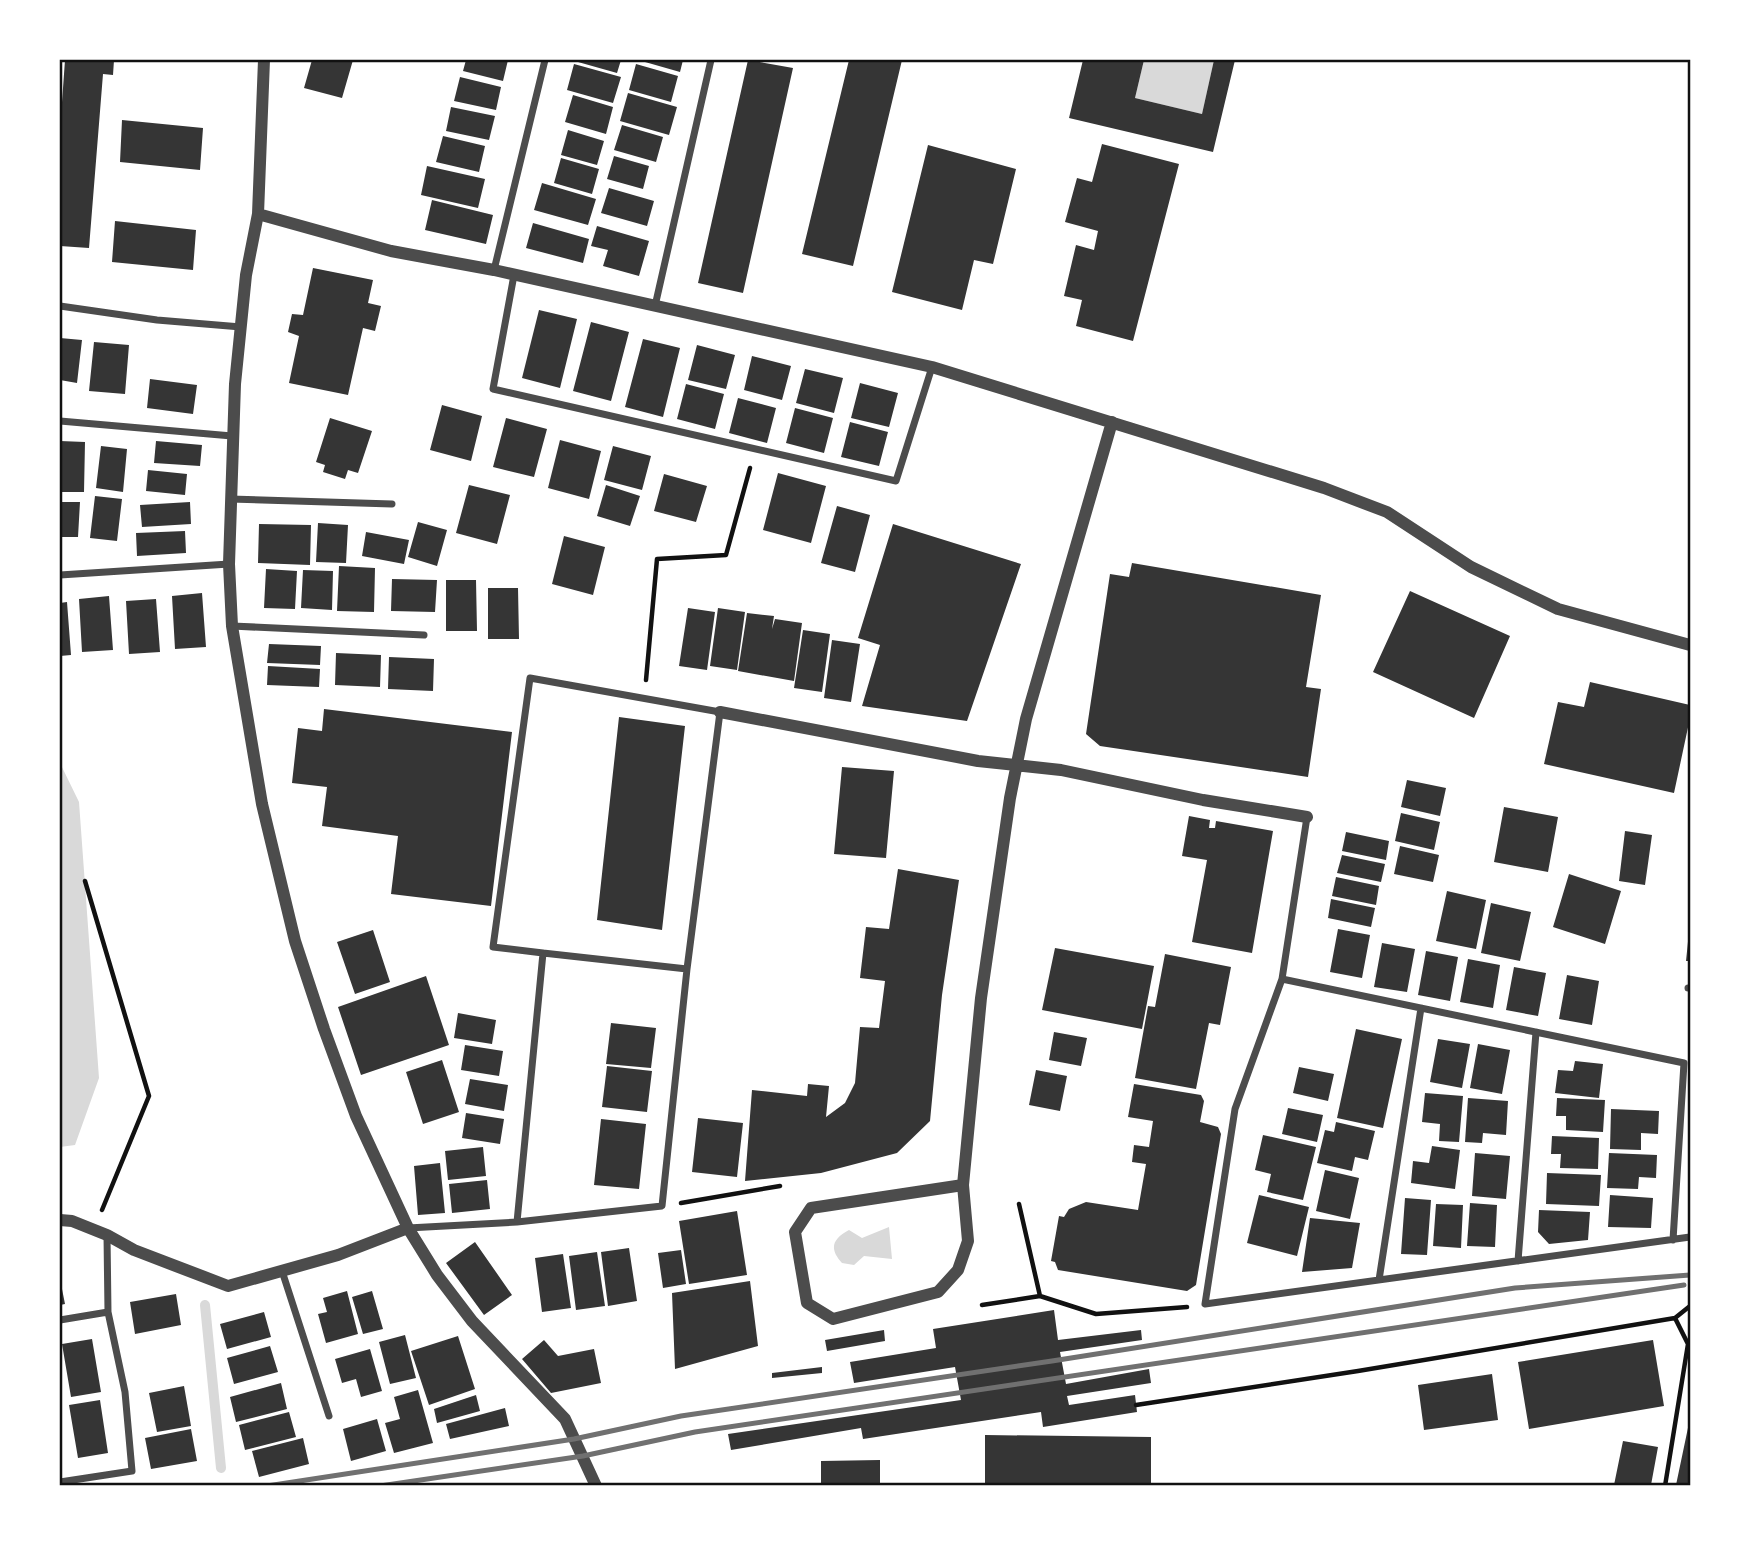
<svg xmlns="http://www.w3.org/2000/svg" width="1750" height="1545" viewBox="0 0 1750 1545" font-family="'PT Sans Narrow',sans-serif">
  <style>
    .water { fill: #d9d9d9 }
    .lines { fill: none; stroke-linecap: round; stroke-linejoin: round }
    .stream { stroke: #d9d9d9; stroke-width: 10 }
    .building { fill: #353535 }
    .path { stroke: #111; stroke-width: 4.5 }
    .minor { stroke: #4c4c4c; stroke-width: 7 }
    .tertiary { stroke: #4c4c4c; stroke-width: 12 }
    .rail { stroke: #707070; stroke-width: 5 }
    .neatline { fill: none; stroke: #111; stroke-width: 2.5 }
  </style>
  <rect width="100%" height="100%" fill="#fff"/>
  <path class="water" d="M1144,60H1214L1202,114L1135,98Z
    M60,763L79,802L99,1078L75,1145L60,1147Z
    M889,1227L892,1259L864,1256L854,1265L842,1263C829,1249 832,1239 849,1230L862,1238Z"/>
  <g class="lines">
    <path class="stream" d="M205,1305L221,1468"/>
  </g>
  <path class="building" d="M65,60H114L113,75L103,74L89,248L60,246V130Z
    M312,60H353L342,98L304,88Z
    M466,60H508L503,81L463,71Z
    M579,60H621L617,73L578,62Z
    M638,60H683L680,72Z
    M748,60L793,68L743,293L698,283Z
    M849,60H902L853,266L802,254Z
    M1083,60H1144L1135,98L1202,114L1214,60H1235L1213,152L1069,118Z
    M574,64L621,77L613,103L567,90Z
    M636,64L678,76L671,102L629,90Z
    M460,77L501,87L496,110L454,101Z
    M628,93L677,107L669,135L620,121Z
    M573,95L613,107L606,134L565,122Z
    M451,107L495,116L489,140L446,131Z
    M122,120L203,128L200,170L120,162Z
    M622,125L663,137L656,162L614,150Z
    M568,130L604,141L597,165L561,155Z
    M443,136L485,146L479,172L436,162Z
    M1102,144L1179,164L1133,341L1076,326L1082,300L1064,296L1076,245L1094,250L1098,231L1065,222L1077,178L1092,182Z
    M928,145L1016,169L993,264L974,260L962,310L892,292Z
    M614,156L649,166L643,189L607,179Z
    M561,158L599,169L592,194L554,183Z
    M427,166L485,179L478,208L421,195Z
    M542,183L596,199L588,225L534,210Z
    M609,188L654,201L647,226L601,213Z
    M432,200L493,215L486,244L425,230Z
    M115,221L196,230L193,270L112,262Z
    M533,223L589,239L583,263L526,248Z
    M597,226L649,241L639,276L603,266L608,250L591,246Z
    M313,268L373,280L368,303L381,306L375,331L363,328L348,395L289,383L299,336L288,332L292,314L303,315Z
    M539,310L577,319L560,388L522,378Z
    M591,322L629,332L611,401L573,391Z
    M60,338L82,340L77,383L60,380Z
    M643,339L680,348L663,417L625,407Z
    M94,342L129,345L125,394L89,391Z
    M697,345L735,355L726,389L688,380Z
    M752,356L791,366L782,400L744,390Z
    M805,369L843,378L834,413L796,403Z
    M150,379L197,385L193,414L147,408Z
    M860,383L898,393L889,427L851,418Z
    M686,384L724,394L715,429L677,419Z
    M738,398L776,408L767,443L729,433Z
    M442,405L482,416L471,461L430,450Z
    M795,408L833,418L824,453L786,443Z
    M330,418L372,431L358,473L348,470L345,479L323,472L325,465L316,462Z
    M506,418L547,429L534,477L493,467Z
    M850,422L888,432L879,466L841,457Z
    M560,440L601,451L589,499L548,488Z
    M60,441L85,442L84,492H60Z
    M156,441L202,445L200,466L154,463Z
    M101,446L127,449L123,492L96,488Z
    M613,446L651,456L642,490L604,480Z
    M148,470L187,474L185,495L146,491Z
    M778,473L826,486L811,543L763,530Z
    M664,474L707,486L696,522L654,511Z
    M469,485L510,495L497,544L456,533Z
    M606,485L640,496L630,526L597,516Z
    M95,496L122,499L117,541L90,538Z
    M60,502H80L78,537H60Z
    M190,502L191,524L142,527L140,505Z
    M837,506L870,515L855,572L821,563Z
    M418,522L447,530L437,566L408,557Z
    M318,523L348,525L346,563L316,562Z
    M259,524L311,525L310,565L258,563Z
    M893,524L1021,564L967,721L862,706L880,645L858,638Z
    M185,531L186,553L137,556L136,533Z
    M366,532L409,540L404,564L362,556Z
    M564,536L605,547L593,595L552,584Z
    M1132,563L1321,595L1306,687L1321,689L1308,777L1100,746L1086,734L1110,574L1129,577Z
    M339,566L375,568L374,612L337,611Z
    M266,569L297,571L295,609L264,608Z
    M303,570L333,571L332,610L301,608Z
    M392,579L437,580L435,612L391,611Z
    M446,580H476L477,631H446Z
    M488,588H518L519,639H488Z
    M1410,591L1510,636L1474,718L1373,672Z
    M202,593L206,647L175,649L172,596Z
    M109,596L113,650L82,652L79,599Z
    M156,599L160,652L129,654L126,601Z
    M67,602L71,655L60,656V603Z
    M688,608L715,612L707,670L679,666Z
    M718,608L745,612L737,670L710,666Z
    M747,613L774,616L772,629L775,619L802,623L794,681L738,671Z
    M803,630L830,634L822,692L794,688Z
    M832,640L860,644L851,702L824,698Z
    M269,644L321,646L320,665L267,663Z
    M336,653L381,655L380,687L335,685Z
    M389,657L434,659L433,691L388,689Z
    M268,666L320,669L319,687L267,685Z
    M1590,682L1690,705V718L1674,793L1544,764L1558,702L1584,707Z
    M324,709L512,732L491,906L391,894L398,836L322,826L327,787L292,783L298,728L322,731Z
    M619,717L685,726L662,930L597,920Z
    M842,767L894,771L886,858L834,854Z
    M1407,780L1446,788L1440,816L1401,807Z
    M1504,807L1558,817L1548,872L1494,862Z
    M1401,813L1440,822L1434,850L1395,841Z
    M1189,816L1210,820L1209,828H1215L1216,821L1273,831L1252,953L1192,942L1207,860L1182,856Z
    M1625,831L1652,835L1645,885L1619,881Z
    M1346,832L1389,841L1386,860L1342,851Z
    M1400,846L1439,855L1433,882L1394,874Z
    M1342,855L1385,864L1381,882L1337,873Z
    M898,869L959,880L942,995L930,1121L897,1153L821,1173L745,1181L752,1090L807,1096L808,1084L829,1086L826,1117L845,1103L855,1083L860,1027L879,1028L885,981L860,978L866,927L889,929Z
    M1569,874L1621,891L1605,944L1553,927Z
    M1336,877L1379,886L1376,905L1332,896Z
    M1447,891L1486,900L1476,949L1436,941Z
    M1331,899L1375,908L1371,927L1328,918Z
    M1491,903L1531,912L1520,961L1481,953Z
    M1338,929L1370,935L1362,978L1330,972Z
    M373,930L390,982L355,994L337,942Z
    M1689,932H1690V961H1686Z
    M1382,943L1415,949L1407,992L1374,987Z
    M1055,948L1154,966L1142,1029L1042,1010Z
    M1426,951L1458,957L1450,1001L1418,995Z
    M1165,954L1231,967L1220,1025L1209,1023L1196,1089L1135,1078L1148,1006L1155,1007Z
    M1468,959L1500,965L1493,1008L1460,1002Z
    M1514,967L1546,973L1538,1016L1506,1010Z
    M1567,975L1599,981L1592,1025L1559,1019Z
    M426,976L449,1045L361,1075L338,1007Z
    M458,1013L496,1020L492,1044L454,1038Z
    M611,1023L656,1028L651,1068L606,1064Z
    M1356,1029L1402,1039L1383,1128L1337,1118Z
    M1054,1032L1087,1038L1081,1066L1049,1060Z
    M1438,1039L1470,1044L1462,1088L1430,1082Z
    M1478,1044L1510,1050L1502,1094L1470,1088Z
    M465,1045L503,1051L499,1076L461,1070Z
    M442,1060L459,1112L423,1124L406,1072Z
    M1575,1061L1603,1064L1599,1098L1555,1093L1558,1070L1573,1071Z
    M607,1066L652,1071L647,1112L602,1107Z
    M1299,1067L1334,1074L1328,1101L1293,1093Z
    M1036,1070L1067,1076L1060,1111L1029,1105Z
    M470,1079L508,1085L504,1111L465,1104Z
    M1134,1084L1201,1095L1204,1101L1200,1122L1218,1127L1221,1134L1196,1285L1187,1291L1058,1270L1055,1262L1051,1261L1059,1216L1064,1217L1069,1209L1086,1202L1138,1210L1146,1164L1132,1162L1134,1145L1149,1147L1153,1121L1128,1117Z
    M1425,1093L1463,1096L1459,1142L1439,1141L1440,1124L1422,1122Z
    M1468,1098L1508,1101L1506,1135L1483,1133L1482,1143L1465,1142Z
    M1557,1098L1605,1100L1603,1132L1566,1130V1116H1556Z
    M1288,1108L1323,1115L1317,1142L1282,1134Z
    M1611,1109L1659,1111L1658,1134L1641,1133V1150L1610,1149Z
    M466,1113L504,1119L500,1144L462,1138Z
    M698,1118L743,1123L737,1177L692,1172Z
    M601,1119L646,1124L639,1189L594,1185Z
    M1336,1122L1375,1131L1368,1160L1355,1157L1352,1171L1317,1163L1325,1130L1334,1132Z
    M1263,1135L1316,1147L1303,1200L1267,1192L1271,1174L1255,1170Z
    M1552,1136L1599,1138L1598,1169L1560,1168L1561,1154H1551Z
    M1432,1146L1460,1150L1455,1189L1411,1183L1413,1161L1429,1163Z
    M483,1147L486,1176L448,1180L445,1151Z
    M1475,1153L1510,1156L1506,1199L1472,1196Z
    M1609,1153L1657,1155L1656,1178L1639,1177L1638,1189L1607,1188Z
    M440,1163L445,1213L418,1215L414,1166Z
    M1325,1170L1359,1178L1350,1219L1316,1211Z
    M1547,1173L1601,1175L1599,1206L1546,1204Z
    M487,1180L490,1209L452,1213L449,1184Z
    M1259,1195L1309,1207L1297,1256L1247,1243Z
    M1610,1195L1653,1198L1651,1228L1608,1227Z
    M1405,1198L1431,1200L1427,1255L1401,1254Z
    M1470,1203L1497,1205L1495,1247L1467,1246Z
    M1436,1204L1463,1205L1461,1248L1433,1246Z
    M1539,1210L1590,1212L1588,1240L1549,1244L1538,1232Z
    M737,1211L747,1275L689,1284L679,1221Z
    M1310,1218L1360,1223L1352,1268L1302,1272Z
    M475,1242L512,1295L484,1315L446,1263Z
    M629,1248L637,1301L608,1306L601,1252Z
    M681,1250L686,1284L663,1288L658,1253Z
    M597,1252L605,1306L576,1310L569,1256Z
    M563,1254L571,1308L542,1312L535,1258Z
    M60,1279L65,1304L60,1305Z
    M750,1281L758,1346L675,1369L672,1293Z
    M347,1291L358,1334L326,1343L318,1314L327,1312L323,1298Z
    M372,1291L383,1329L363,1334L352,1297Z
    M176,1294L181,1325L135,1334L130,1302Z
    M1054,1310L1058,1340L1141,1330L1142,1340L1060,1352L1066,1384L1149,1369L1151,1383L1067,1396L1069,1405L1135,1395L1137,1412L1043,1427L1041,1412L863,1439L861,1428L731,1450L728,1434L961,1400L955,1367L854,1383L850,1362L936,1348L933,1329Z
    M264,1312L271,1337L227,1349L220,1324Z
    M884,1330L885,1341L827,1351L825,1340Z
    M405,1335L416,1378L390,1384L379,1342Z
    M458,1336L475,1389L429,1405L411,1351Z
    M92,1339L101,1392L71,1397L62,1344Z
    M544,1340L558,1356L594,1349L601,1383L551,1393L522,1359Z
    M1653,1340L1664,1406L1529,1429L1518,1362Z
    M270,1346L278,1372L234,1384L227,1358Z
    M370,1349L382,1391L361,1397L356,1379L342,1383L335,1359Z
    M822,1367V1373L772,1378V1373Z
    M1492,1374L1498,1420L1424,1430L1418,1385Z
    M281,1383L287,1409L236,1422L230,1397Z
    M184,1386L191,1426L157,1432L149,1393Z
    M418,1390L433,1443L394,1453L385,1423L400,1419L394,1397Z
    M476,1395L480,1411L437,1423L434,1409Z
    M100,1400L108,1453L78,1458L69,1405Z
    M505,1408L509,1426L450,1439L446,1424Z
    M289,1412L296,1437L245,1450L239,1425Z
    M377,1419L386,1451L351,1461L343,1429Z
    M1689,1423L1690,1485H1676Z
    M191,1429L197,1461L151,1469L145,1438Z
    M985,1435L1151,1437V1485H985Z
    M303,1438L309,1464L259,1477L252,1451Z
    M1623,1441L1658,1447L1651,1485H1614Z
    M880,1460V1485H821V1461Z"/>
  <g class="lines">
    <path class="path" d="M646,680L657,559L726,555L750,468
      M85,881L149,1096L102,1210
      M681,1203L780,1186
      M1019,1204L1040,1296
      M982,1305L1040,1296L1096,1314L1187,1307
      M1136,1405L1358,1371L1675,1318L1690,1306
      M1665,1486L1688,1344L1675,1318"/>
    <path class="minor" d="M494,270L545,60
      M514,275L493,389L896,481L932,367
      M60,306L157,320L241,327
      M655,306L711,60
      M60,421L232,436
      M230,499L392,504
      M60,575L229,564
      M232,626L424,635
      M1307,817L1282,979L1235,1109L1205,1304L1690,1237
      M543,953L687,969
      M1282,979L1684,1063L1673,1240
      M1688,988H1690
      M408,1228L517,1222L662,1206L687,969L720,712L530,678L493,947L543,953L517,1222
      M1518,1261L1536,1032
      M282,1271L329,1416
      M1379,1280L1421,1008
      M60,1320L108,1312
      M60,1482L132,1471L125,1392L108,1312L107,1235"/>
    <path class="tertiary" d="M264,60L258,214L246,275L235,384L229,564L232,626L262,804L295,941L324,1029L356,1116L408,1228L437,1275L472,1321L565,1419L596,1486
      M258,214L391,251L494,270L932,367L1324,488L1387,512L1471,567L1558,609L1690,645
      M720,712L978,761L1061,770L1203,800L1307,817
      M963,1185L811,1208L795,1232L807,1303L833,1319L938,1292L958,1270L968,1241L963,1185L981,998L1010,798L1026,719L1112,422
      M60,1220L72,1221L107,1235L134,1250L228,1286L338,1255L408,1228"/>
    <path class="rail" d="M267,1486L574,1439L681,1416L1052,1361L1515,1288L1690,1275
      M380,1486L583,1456L695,1432L1684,1285"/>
  </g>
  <rect width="1750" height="1545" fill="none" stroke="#ffffff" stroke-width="122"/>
  <rect x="61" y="61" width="1628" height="1423" class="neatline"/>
</svg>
